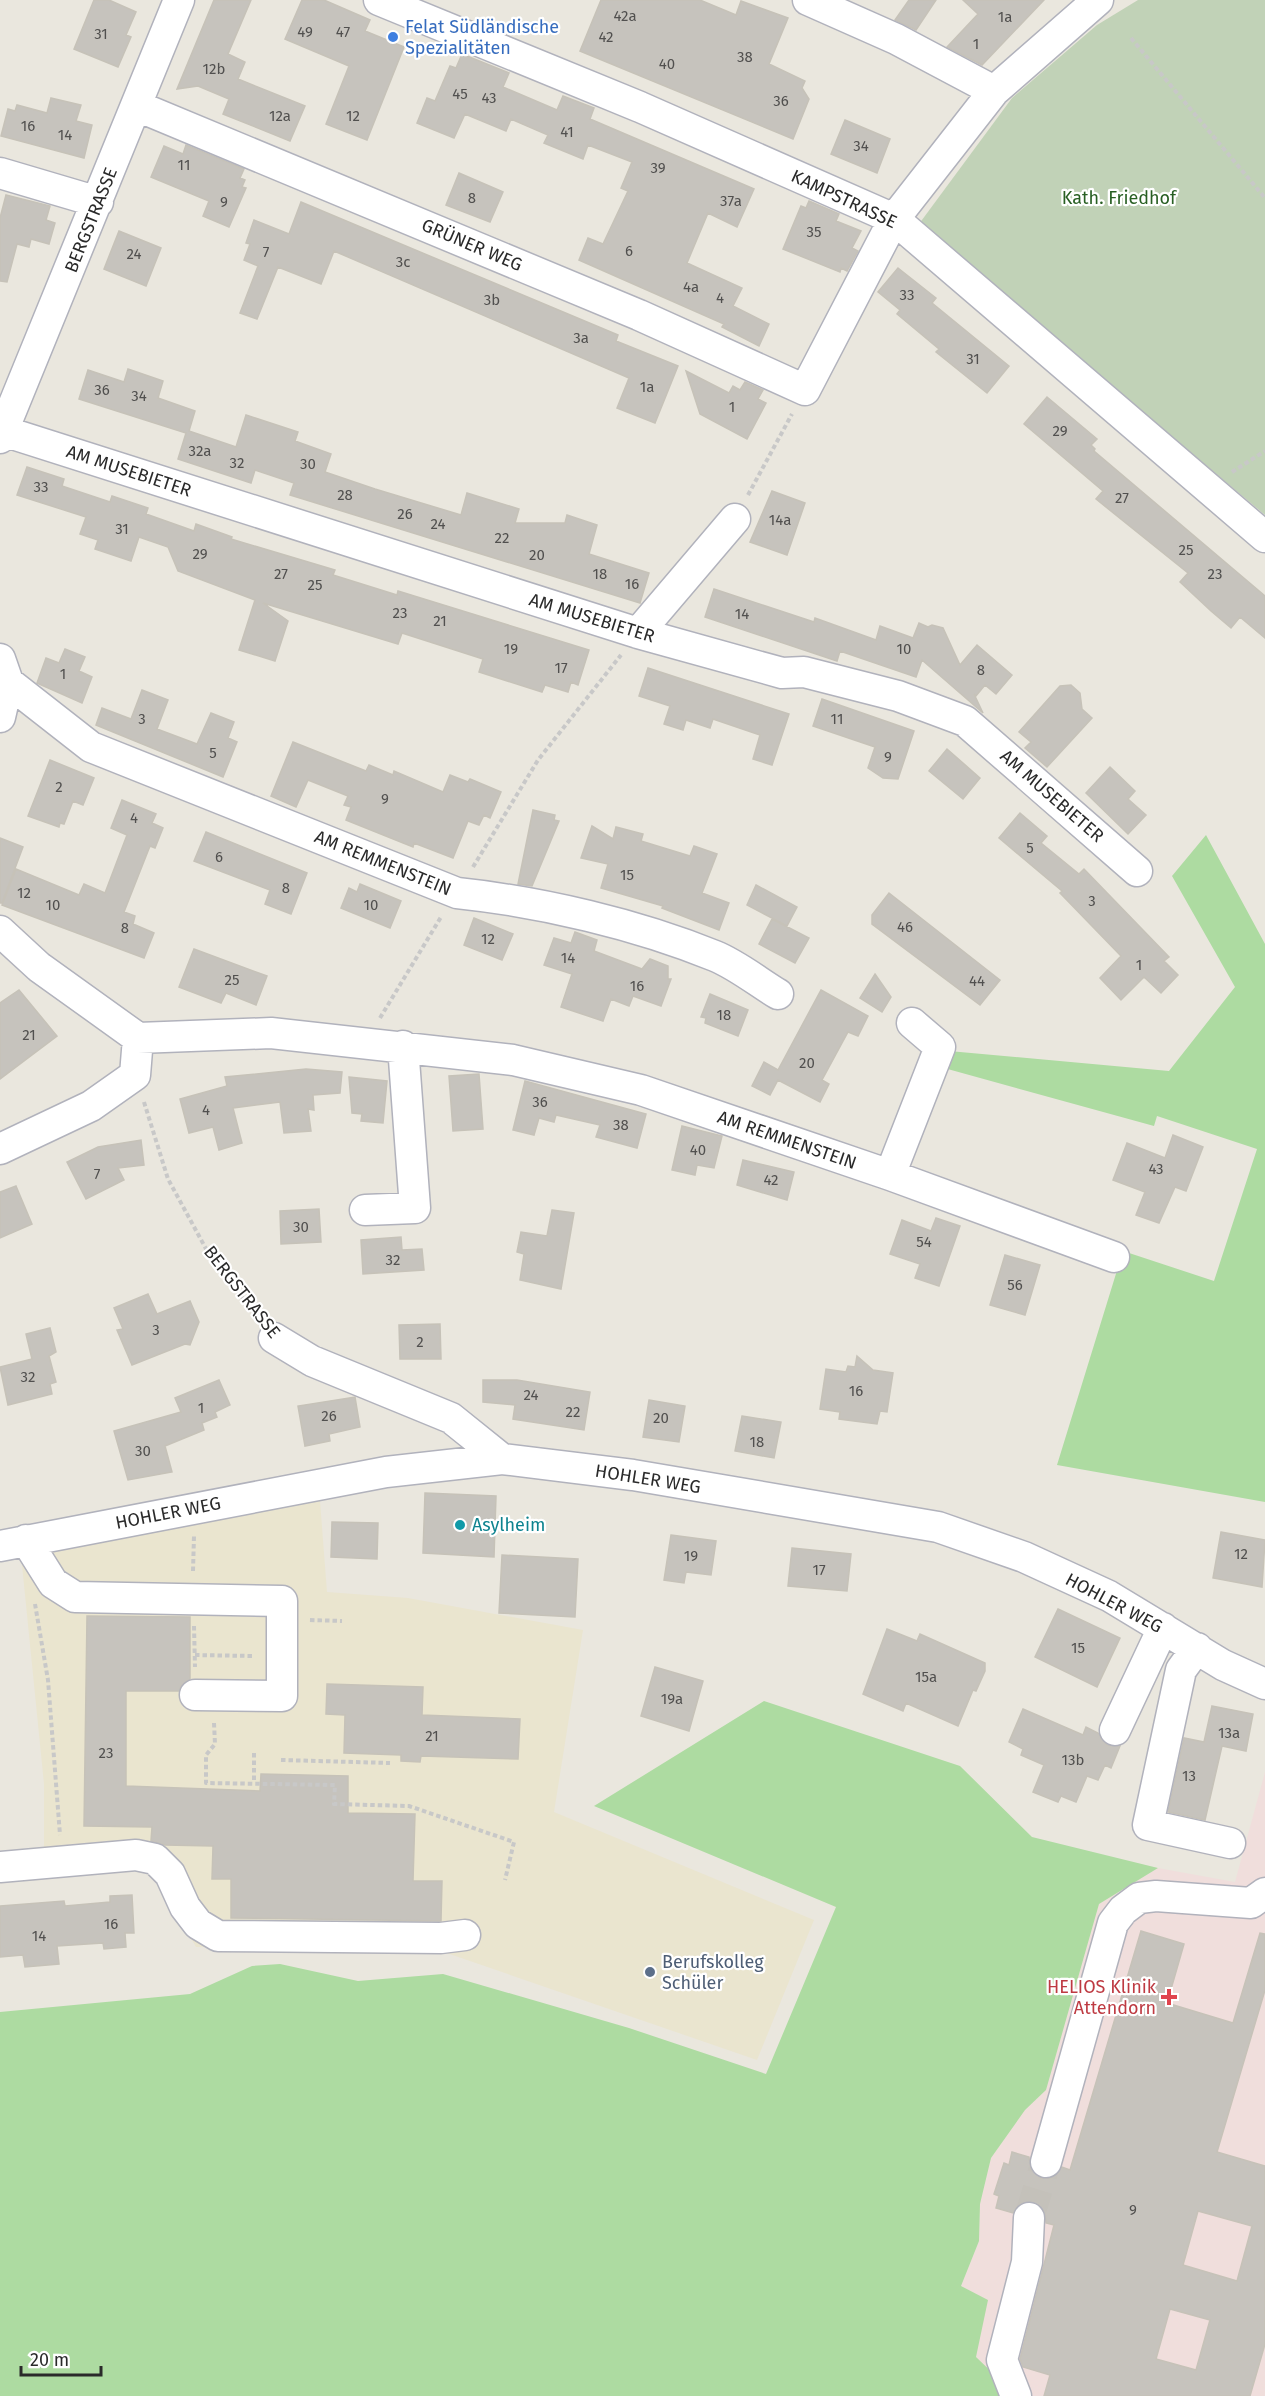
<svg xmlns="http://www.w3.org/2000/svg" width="1265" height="2396" viewBox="0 0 1265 2396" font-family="'Fira Sans',sans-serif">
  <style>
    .education { fill: #eae5cf }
    .medical { fill: #f0dedc }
    .green { fill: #addba1 }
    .cemetery { fill: #c1d2b7 }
    .building { fill: #c6c3bd; stroke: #c6c2b8; stroke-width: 1.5; fill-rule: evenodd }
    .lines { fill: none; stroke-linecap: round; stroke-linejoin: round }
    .minor-tunnel { stroke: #c4c1ba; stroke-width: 30; stroke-dasharray: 30 15; stroke-linecap: butt }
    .minor-casing { stroke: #b1b2bc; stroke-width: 33 }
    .path { stroke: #c8c8c8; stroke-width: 4; stroke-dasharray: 4.5 3; stroke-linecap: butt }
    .minor { stroke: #fff; stroke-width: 30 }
    .shop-dot { fill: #3f7fe0; stroke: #fff; stroke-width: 2 }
    .culture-dot { fill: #0f9aa8; stroke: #fff; stroke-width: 2 }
    .service-dot { fill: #5c6f8a; stroke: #fff; stroke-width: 2 }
    .health-dot { fill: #e0444e; stroke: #fff; stroke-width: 2 }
    .labels { text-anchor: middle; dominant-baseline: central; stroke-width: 4.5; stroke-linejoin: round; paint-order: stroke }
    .number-label { font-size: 15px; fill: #51504f }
    .shop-label { font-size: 18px; fill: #366cbe; stroke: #fff; text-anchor: start }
    .park-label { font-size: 18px; fill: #285f23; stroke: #fff }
    .street-label { font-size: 18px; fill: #2a2a2a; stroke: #fff }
    .culture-label { font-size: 18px; fill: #0d838f; stroke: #fff; text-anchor: start }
    .service-label { font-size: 18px; fill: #4e5e75; stroke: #fff; text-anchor: start }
    .health-label { font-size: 18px; fill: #be3a42; stroke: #fff; text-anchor: end }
  </style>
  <rect width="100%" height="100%" fill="#eae7de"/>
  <path class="education" d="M320,1501L327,1592L408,1598L583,1630L554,1812L814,1920L757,2060L435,1949L196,1947L140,1850L44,1856V1784L21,1555Z"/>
  <path class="medical" d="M1265,1772V2396H1006L1001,2381L976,2357L987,2300L961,2286L979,2241L980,2204L991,2158L1025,2110L1046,2090L1099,1904L1158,1868L1235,1882Z"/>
  <path class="green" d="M1206,835L1265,944V1502L1057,1465L1123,1251L1214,1281L1257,1149L1157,1116L1154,1126L944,1068L949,1051L1169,1071L1235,987L1172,876Z
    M764,1701L960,1766L1032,1837L1158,1868L1099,1904L1046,2090L1025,2110L991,2158L980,2204L979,2241L961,2286L988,2300L976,2357L1001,2381L1006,2396H0V2012L190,1994L252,1966L280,1964L358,1981L443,1974L629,2028L766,2074L836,1907L594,1806Z"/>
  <path class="cemetery" d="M1138,0H1265V515L919,224L1012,98L1097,25Z"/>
  <path class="building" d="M94,0H109L136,12L126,35L131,37L118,67L74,49Z
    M214,0H251L228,54L245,62L238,79L305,106L290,141L223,114L229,99L198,86L177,89Z
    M302,0H324L370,20L365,31L404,47L367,140L326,124L349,66L285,39Z
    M601,0H700L736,15L741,1L788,18L769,64L805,81L802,88L809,99L793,139L580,51Z
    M909,0H936L916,30L895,20Z
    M963,0H1044L982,65L947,47L978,14Z
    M462,54L509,73L503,87L557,110L563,96L594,108L590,119L754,189L737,227L708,213L687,263L742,288L733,306L769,324L759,346L722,327L724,324L579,260L588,238L603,244L628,191L621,188L632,162L588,145L583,159L544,143L548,135L511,119L506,131L465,114L454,138L417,123L427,98L435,101L450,66L456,68Z
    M51,98L81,105L76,121L92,125L84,158L1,136L8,109L15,111L17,105L47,113Z
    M845,120L890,139L877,173L831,154Z
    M186,145L244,169L240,178L245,180L242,187L246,188L229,227L203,216L209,201L151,177L164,146L183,154Z
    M459,173L503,192L490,222L446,205Z
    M6,195L50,206L46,220L55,223L49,244L31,239L29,247L17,244L7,282L0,281V218Z
    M809,201L839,214L836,221L861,231L852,248L858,251L847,271L841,268L840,272L783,249L801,206L806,208Z
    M301,202L618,335L616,341L678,366L655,423L617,408L629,378L334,251L321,284L278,267L257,319L240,313L258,266L244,260L250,244L246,243L254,220L289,234Z
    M119,231L161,248L146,286L104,269Z
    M898,268L936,298L932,303L1009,366L987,393L936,352L939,349L897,314L900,310L878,292Z
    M128,369L163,381L158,398L195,411L189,431L236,447L246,415L298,432L295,441L331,454L325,472L375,489L461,515L467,493L519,509L515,523H565L567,515L597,525L589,554L649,573L640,603L290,495L294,483L255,470L251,483L178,459L186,433L79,399L88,370L124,382Z
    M686,371L729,393L733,386L740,390L745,382L763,390L758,399L766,403L747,439L700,414Z
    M1047,397L1097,439L1091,445L1095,449L1094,451L1265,596V638L1240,617L1231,628L1211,611L1180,582L1188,573L1096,499L1103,491L1024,424Z
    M27,467L64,479L62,486L110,502L112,496L148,508L146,514L194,531L196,524L232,537L231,539L335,570L333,575L397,595L398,591L589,650L578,685L571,682L568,692L545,685L542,692L479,672L483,659L402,633L398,644L263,603L288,621L275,661L239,650L255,600L178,571L168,547L139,537L131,561L95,549L98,540L80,534L86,517L17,495Z
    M772,491L805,503L787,555L750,542Z
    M714,589L814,622L815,618L876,640L880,626L913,638L919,623L928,627L932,625L943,628L960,665L977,645L1012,675L996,694L985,685L976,696L974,694L983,713L922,660L916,677L840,651L837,661L705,617Z
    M65,649L85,657L79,671L92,677L82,703L37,683L46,658L59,663Z
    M648,668L789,714L772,765L753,759L760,735L713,719L710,728L686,720L683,730L664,724L670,706L639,696Z
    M1071,685L1080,693L1082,709L1092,718L1047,767L1025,748L1031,742L1019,732L1060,686Z
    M142,690L168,700L157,729L197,744L211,713L234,722L228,738L237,742L223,777L96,725L102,708L131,719Z
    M822,699L914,731L898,779L883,778L868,768L875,747L813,726Z
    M293,742L366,771L369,765L393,775L394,771L443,792L450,775L468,782L470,779L501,792L490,818L484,815L479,825L468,821L453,858L414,843L413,847L346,820L351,807L344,805L348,796L308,780L296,807L271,796Z
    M947,749L980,778L963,799L929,771Z
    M50,760L94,778L83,805L73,801L64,824L60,823L59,827L28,816Z
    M1110,767L1135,791L1128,799L1146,815L1128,834L1086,793Z
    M122,800L156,814L152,823L163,828L155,848L150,846L124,912L135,916L133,924L154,933L144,958L2,905L16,869L79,895L84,884L105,893L127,835L111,828Z
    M533,810L555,815L554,820L559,821L532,886L518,884Z
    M1020,813L1047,836L1041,843L1079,874L1084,869L1169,957L1164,961L1178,975L1161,993L1144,977L1121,1000L1100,978L1121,956L1060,893L1062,891L999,838Z
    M592,826L613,839L616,827L643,834L641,841L690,856L694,846L717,854L702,893L729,903L719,930L662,908L663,906L601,888L608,864L581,858Z
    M206,832L307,873L291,914L265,904L270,890L194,861Z
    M0,838L23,847L2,903H0Z
    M360,884L401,901L390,928L341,908L349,888L357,892Z
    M756,885L797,907L787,926L747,905Z
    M889,893L1000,980L980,1005L872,924V915Z
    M474,918L513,934L502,960L464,945Z
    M772,919L809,938L795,963L759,944Z
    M575,932L597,940L594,951L642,969L650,959L668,966V979H671L661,1006L633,996L629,1006L611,999L603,1021L561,1007L572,974L544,965L554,938L571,943Z
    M194,949L267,976L256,1005L226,993L221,1003L179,987Z
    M875,974L891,997L882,1012L860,998Z
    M19,990L57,1036L0,1079V1003Z
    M821,990L868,1016L858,1036L848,1032L822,1080L829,1084L820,1102L778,1080L770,1095L752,1086L764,1062L778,1070Z
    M710,994L748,1010L738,1036L705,1023L706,1018L701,1017Z
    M306,1069L342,1072L340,1093L313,1095L314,1110L308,1109L311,1131L284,1133L280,1102L233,1108L242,1143L219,1150L213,1127L189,1133L180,1099L227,1086L225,1077Z
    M479,1074L483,1129L453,1131L449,1076Z
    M349,1077L387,1081L383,1123L361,1121L362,1114L352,1113Z
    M525,1081L646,1114L637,1148L596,1137L600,1125L556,1115L554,1122L539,1118L534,1135L513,1130Z
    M682,1126L722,1136L714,1168L697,1165L695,1175L672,1170Z
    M1173,1135L1203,1147L1186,1191L1175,1187L1159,1223L1136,1215L1145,1192L1113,1180L1127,1143L1165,1158Z
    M141,1140L144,1165L118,1168L124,1180L86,1199L67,1162L98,1147Z
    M743,1160L794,1172L787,1200L737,1185Z
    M16,1186L32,1224L0,1238V1192Z
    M319,1209L321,1242L281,1244L280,1211Z
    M552,1210L574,1213L561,1289L520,1280L524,1254L517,1252L521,1232L547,1236Z
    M936,1218L960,1226L939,1286L915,1278L920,1264L890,1254L902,1220L931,1231Z
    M401,1237L402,1250L422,1249L424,1270L363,1274L361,1240Z
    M1005,1255L1040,1265L1025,1315L990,1305Z
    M148,1294L157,1314L190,1301L199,1322L190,1345L185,1344L132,1365L117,1330L123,1329L114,1308Z
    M440,1324L441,1359H400L399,1325Z
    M50,1328L56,1352L49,1356L56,1382L50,1384L52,1394L8,1405L0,1367L32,1359L26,1334Z
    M857,1356L873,1370L893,1373L887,1412L880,1411L877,1424L839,1419L840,1412L820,1409L826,1369L846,1372L848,1366L855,1367Z
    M219,1380L230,1405L215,1412L217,1417L202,1423L204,1430L165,1446L172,1472L128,1480L114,1431L181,1412L175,1398Z
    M483,1380H517L590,1392L584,1430L513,1419L515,1405L483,1402Z
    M355,1397L360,1427L329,1434L330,1441L305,1446L298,1406Z
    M649,1400L685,1406L679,1442L643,1437Z
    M742,1416L781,1422L774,1458L735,1451Z
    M425,1493L496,1496L494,1557L423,1553Z
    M332,1522L378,1523L377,1559L331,1557Z
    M1221,1532L1265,1540L1262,1587L1213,1578Z
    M671,1535L716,1541L711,1575L686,1572L684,1583L664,1580Z
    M792,1548L851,1554L847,1591L788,1586Z
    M502,1555L578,1559L575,1617L499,1613Z
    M1058,1609L1120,1638L1097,1687L1035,1657Z
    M87,1616L190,1617V1679L181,1686L179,1691H126V1786L260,1791L261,1774L348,1776V1813L415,1814L413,1881H442L441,1921L231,1918V1879H212L213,1846L165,1845L151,1841L152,1827L84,1826Z
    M887,1629L917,1641L920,1634L985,1663V1671L976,1691L973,1690L958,1726L906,1703L903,1711L863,1694Z
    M655,1667L703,1681L689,1731L641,1716Z
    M327,1684L423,1687L422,1715L520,1719L518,1759L421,1756L420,1762L401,1761V1755L344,1753L345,1715L326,1714Z
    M1212,1706L1253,1714L1246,1751L1222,1746L1205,1820L1168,1812L1184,1738L1204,1742Z
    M1023,1709L1083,1735L1086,1727L1098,1733L1107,1745L1120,1746L1111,1768L1105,1765L1098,1780L1087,1776L1076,1802L1061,1796L1058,1802L1033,1792L1044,1765L1021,1755L1023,1749L1009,1742Z
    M132,1895L134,1933H125L126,1947L104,1949L103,1943L57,1946L59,1964L25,1967L23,1955L0,1957V1906L64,1901L65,1906L110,1902V1896Z
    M1141,1931L1184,1944L1167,2003L1233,2023L1260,1933L1265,1934V1990L1217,2152L1265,2166V2344L1250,2396H1044L1050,2375L1023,2367L1020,2359L1054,2225L1046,2223L1045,2211L1038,2203L1022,2202L1013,2213L996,2208L999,2196L994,2194L1004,2163L1009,2165L1012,2152L1029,2157L1030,2167L1041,2178H1051L1062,2167L1070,2170ZM1198,2211L1252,2226L1237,2281L1183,2265ZM1170,2309L1210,2320L1196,2370L1156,2359Z"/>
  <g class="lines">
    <path class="minor-tunnel" d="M1029,2218L1046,2162"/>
    <g class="minor-casing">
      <path id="minor" d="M379,0L640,107L894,219L1265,537
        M808,0L896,39L994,91
        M137,106L639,315L805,390L894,219L994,91L1098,0
        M0,173L98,202
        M3,431L638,633L782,673L804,672L898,696L965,721L1137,871
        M0,438L179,0
        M638,633L735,519
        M0,659L8,682L0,717
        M8,682L91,747L457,893C542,902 636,924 715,956C737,965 758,982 778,994
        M0,931L39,967L138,1038L271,1033L513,1060L641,1090L890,1175L1114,1257
        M0,1149L91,1106L135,1075L138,1038
        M890,1175L940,1047L912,1023
        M365,1210L415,1208L403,1046
        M274,1338L312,1361L451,1418L502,1459
        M26,1540L53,1583L75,1597L282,1601V1696L195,1695
        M0,1546L386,1472L502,1459L633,1475L938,1527L1024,1557L1109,1596L1223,1665L1265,1684
        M1197,1648L1181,1670L1148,1825L1230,1843
        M1115,1730L1163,1628
        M0,1867L136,1855L155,1859L170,1874L185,1907L198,1924L218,1936L441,1938L465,1935
        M1046,2162L1113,1923L1123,1910L1139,1898L1156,1896L1251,1903L1265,1893
        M1016,2396L1002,2360L1027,2262L1029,2218"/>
    </g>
    <path class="path" d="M1131,38L1265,198
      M1232,472L1265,451
      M748,495L792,414
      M473,867L538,760L621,655
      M380,1018L441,917
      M144,1102L168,1179L211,1258L257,1316
      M193,1571L194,1536
      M35,1604L48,1680L60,1835
      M310,1620L342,1621
      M194,1626L195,1667
      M195,1655L254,1656
      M214,1723L215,1744L206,1755V1783L335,1785L334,1804L409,1806L514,1842L505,1880
      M254,1753V1783
      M281,1760L390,1763"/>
    <use href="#minor" class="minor"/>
  </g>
  <circle class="shop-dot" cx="393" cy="37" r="6"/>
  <circle class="culture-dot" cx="460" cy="1525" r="6"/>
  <circle class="service-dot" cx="650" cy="1972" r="6"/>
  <path class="health-dot" d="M1166 1988h6v6h6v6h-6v6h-6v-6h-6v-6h6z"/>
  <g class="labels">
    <g class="number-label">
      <text x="625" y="16">42a</text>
      <text x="1005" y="17">1a</text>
      <text x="305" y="32">49</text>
      <text x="343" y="32">47</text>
      <text x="101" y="34">31</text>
      <text x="606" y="37">42</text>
      <text x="976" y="44">1</text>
      <text x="745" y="57">38</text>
      <text x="667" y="64">40</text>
      <text x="214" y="69">12b</text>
      <text x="460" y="94">45</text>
      <text x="489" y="98">43</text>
      <text x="781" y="101">36</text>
      <text x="280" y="116">12a</text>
      <text x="353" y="116">12</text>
      <text x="28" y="126">16</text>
      <text x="567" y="132">41</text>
      <text x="65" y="135">14</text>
      <text x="861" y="146">34</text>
      <text x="184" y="165">11</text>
      <text x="658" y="168">39</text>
      <text x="472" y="198">8</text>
      <text x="731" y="201">37a</text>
      <text x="224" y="202">9</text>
      <text x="814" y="232">35</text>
      <text x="629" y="251">6</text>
      <text x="266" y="252">7</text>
      <text x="134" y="254">24</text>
      <text x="403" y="262">3c</text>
      <text x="691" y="287">4a</text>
      <text x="907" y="295">33</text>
      <text x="720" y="298">4</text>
      <text x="492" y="300">3b</text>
      <text x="581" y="338">3a</text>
      <text x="973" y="359">31</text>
      <text x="647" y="387">1a</text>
      <text x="102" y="390">36</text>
      <text x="139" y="396">34</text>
      <text x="732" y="407">1</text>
      <text x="1060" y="431">29</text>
      <text x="200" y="451">32a</text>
      <text x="237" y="463">32</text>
      <text x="308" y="464">30</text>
      <text x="41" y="487">33</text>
      <text x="345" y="495">28</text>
      <text x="1122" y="498">27</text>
      <text x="405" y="514">26</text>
      <text x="780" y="520">14a</text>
      <text x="438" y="524">24</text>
      <text x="122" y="529">31</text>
      <text x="502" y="538">22</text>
      <text x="1186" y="550">25</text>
      <text x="200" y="554">29</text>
      <text x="537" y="555">20</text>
      <text x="281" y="574">27</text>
      <text x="600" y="574">18</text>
      <text x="1215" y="574">23</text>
      <text x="632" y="584">16</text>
      <text x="315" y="585">25</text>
      <text x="400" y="613">23</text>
      <text x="742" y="614">14</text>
      <text x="440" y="621">21</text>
      <text x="511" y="649">19</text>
      <text x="904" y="649">10</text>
      <text x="561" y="668">17</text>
      <text x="981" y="670">8</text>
      <text x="63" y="674">1</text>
      <text x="142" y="719">3</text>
      <text x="837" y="719">11</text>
      <text x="213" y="753">5</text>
      <text x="888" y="757">9</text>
      <text x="59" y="787">2</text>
      <text x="385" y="799">9</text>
      <text x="134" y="818">4</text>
      <text x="1030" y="848">5</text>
      <text x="219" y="857">6</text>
      <text x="627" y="875">15</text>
      <text x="286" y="888">8</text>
      <text x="24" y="893">12</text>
      <text x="1092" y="901">3</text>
      <text x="53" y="905">10</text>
      <text x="371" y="905">10</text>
      <text x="905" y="927">46</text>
      <text x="125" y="928">8</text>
      <text x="488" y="939">12</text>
      <text x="568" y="958">14</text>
      <text x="1139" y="965">1</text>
      <text x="232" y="980">25</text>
      <text x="977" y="981">44</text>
      <text x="637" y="986">16</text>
      <text x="724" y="1015">18</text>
      <text x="29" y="1035">21</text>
      <text x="807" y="1063">20</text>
      <text x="540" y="1102">36</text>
      <text x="206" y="1110">4</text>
      <text x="621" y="1125">38</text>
      <text x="698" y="1150">40</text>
      <text x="1156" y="1169">43</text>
      <text x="97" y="1174">7</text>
      <text x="771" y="1180">42</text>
      <text x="301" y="1227">30</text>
      <text x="924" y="1242">54</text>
      <text x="393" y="1260">32</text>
      <text x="1015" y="1285">56</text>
      <text x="156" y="1330">3</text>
      <text x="420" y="1342">2</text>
      <text x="28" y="1377">32</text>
      <text x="856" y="1391">16</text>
      <text x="531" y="1395">24</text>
      <text x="201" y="1408">1</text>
      <text x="573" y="1412">22</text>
      <text x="329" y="1416">26</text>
      <text x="661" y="1418">20</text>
      <text x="757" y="1442">18</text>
      <text x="143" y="1451">30</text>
      <text x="1241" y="1554">12</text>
      <text x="691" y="1556">19</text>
      <text x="819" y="1570">17</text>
      <text x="1078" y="1648">15</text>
      <text x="926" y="1677">15a</text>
      <text x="672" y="1699">19a</text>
      <text x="1229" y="1733">13a</text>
      <text x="432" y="1736">21</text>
      <text x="106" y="1753">23</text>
      <text x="1073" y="1760">13b</text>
      <text x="1189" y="1776">13</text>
      <text x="111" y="1924">16</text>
      <text x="39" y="1936">14</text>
      <text x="1133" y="2210">9</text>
    </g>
    <g class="shop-label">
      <text x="405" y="27">Felat Südländische<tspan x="405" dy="21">Spezialitäten</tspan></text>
    </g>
    <g class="park-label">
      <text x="1119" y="198">Kath. Friedhof</text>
    </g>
    <g class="street-label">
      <text transform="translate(844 199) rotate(25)">KAMPSTRASSE</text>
      <text transform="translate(91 220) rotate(-68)">BERGSTRASSE</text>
      <text transform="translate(472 245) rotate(23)">GRÜNER WEG</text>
      <text transform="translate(129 471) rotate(18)">AM MUSEBIETER</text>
      <text transform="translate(592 618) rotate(17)">AM MUSEBIETER</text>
      <text transform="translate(1052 796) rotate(41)">AM MUSEBIETER</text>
      <text transform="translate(383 863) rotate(22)">AM REMMENSTEIN</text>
      <text transform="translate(787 1140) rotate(19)">AM REMMENSTEIN</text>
      <text transform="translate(242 1292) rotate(52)">BERGSTRASSE</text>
      <text transform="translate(648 1479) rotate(9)">HOHLER WEG</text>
      <text transform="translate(168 1513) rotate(-11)">HOHLER WEG</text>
      <text transform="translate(1114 1603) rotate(28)">HOHLER WEG</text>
    </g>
    <g class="culture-label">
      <text x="472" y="1525">Asylheim</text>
    </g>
    <g class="service-label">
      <text x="662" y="1962">Berufskolleg<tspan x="662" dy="21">Schüler</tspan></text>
    </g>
    <g class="health-label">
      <text x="1156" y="1987">HELIOS Klinik<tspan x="1156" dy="21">Attendorn</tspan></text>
    </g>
  </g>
  <path d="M21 2366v9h80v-9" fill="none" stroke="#2a2a2a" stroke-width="3"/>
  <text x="30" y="2366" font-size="18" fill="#2a2a2a" stroke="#ffffff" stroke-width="4.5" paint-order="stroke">20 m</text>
</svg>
